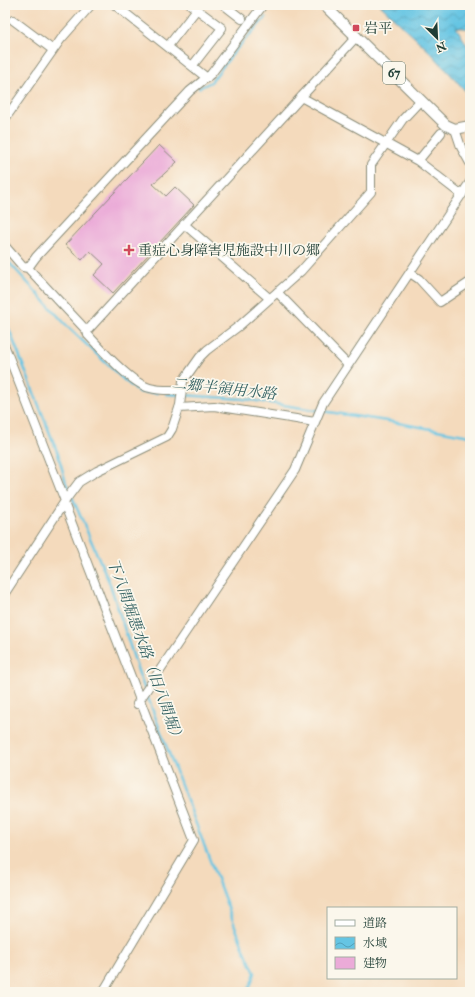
<svg xmlns="http://www.w3.org/2000/svg" width="475" height="997" viewBox="0 0 475 997" font-family="'IM FELL Double Pica','Noto Serif JP',serif">
  <style>
    .water { fill: url(#water-waves); stroke: #42818c }
    .lines { fill: none; stroke-linecap: round; stroke-linejoin: round }
    .stream { stroke: #65c5e3; stroke-width: 2.5 }
    .building { fill: #ebabd8 }
    .minor-casing { stroke: #8a8c78; stroke-width: 10 }
    .major-casing { stroke: #8a8c78; stroke-width: 12 }
    .minor { stroke: #fff; stroke-width: 8 }
    .major { stroke: #fff; stroke-width: 10 }
    .poi-dot { fill: #d1495b; stroke: #fbf7ec; stroke-width: 1.5 }
    .labels { text-anchor: middle; dominant-baseline: central; stroke-width: 3.5; stroke-linejoin: round; paint-order: stroke }
    .shield { fill: #fbf7ec; stroke: #61756b; stroke-width: 1 }
    .shield-label { font-size: 13px; font-weight: bold; fill: #1f3d34 }
    .poi-label { font-size: 14px; fill: #1f3d34; stroke: #fbf7ec; text-anchor: start }
    .water-label { font-size: 15px; font-style: italic; fill: #305f60; stroke: #fbf7ec }
  </style>
  <defs>
    <pattern id="water-waves" width="16" height="10" patternUnits="userSpaceOnUse"><rect width="16" height="10" fill="#65c5e3"/><path d="M0 5q4-4 8 0t8 0" fill="none" stroke="#53a1b9"/></pattern>
  </defs>
  <rect width="100%" height="100%" fill="#fbf7ec"/>
  <filter id="ink" filterUnits="userSpaceOnUse"><feTurbulence type="fractalNoise" baseFrequency=".025" numOctaves="2"/><feDisplacementMap in="SourceGraphic" scale="8" xChannelSelector="R" yChannelSelector="G"/><feConvolveMatrix kernelMatrix="1 2 1 2 8 2 1 2 1" color-interpolation-filters="sRGB"/></filter>
  <filter id="wash" filterUnits="userSpaceOnUse"><feTurbulence type="fractalNoise" baseFrequency=".012" numOctaves="4" result="noise"/><feDisplacementMap in="SourceGraphic" scale="16" xChannelSelector="R" yChannelSelector="G"/><feGaussianBlur stdDeviation="0.9" result="paint"/><feColorMatrix in="noise" values="0 0 0 0 0 0 0 0 0 0 0 0 0 0 0 0 0 1.4 0 .05"/><feComposite in="paint" operator="in"/></filter>
  <g filter="url(#wash)">
    <rect width="100%" height="100%" fill="#f4dabc"/>
    <path class="water" d="M380,5H470V29L456,27L470,50V96L431,53Z"/>
    <g class="lines">
      <path class="stream" d="M199,88L211,82L234,52L266,17
        M5,258L69,328L123,379L139,392L157,393
        M5,319L58,454L66,483L110,584L140,677L243,947L255,973L248,992
        M166,394L244,399L387,421L470,436"/>
    </g>
    <g id="blocks">
      <path class="building" d="M159,145L177,162L153,184L166,196L175,187L194,205L113,293L94,275L104,264L90,251L82,260L65,245Z"/>
    </g>
  </g>
  <g filter="url(#ink)">
    <use href="#blocks" fill-opacity="0" stroke="#8a8c78" stroke-width="1"/>
    <g class="lines">
      <g class="minor-casing">
        <path id="minor" d="M115,5L207,78
          M191,5L222,28L193,65
          M224,5L242,19
          M13,20L53,50
          M168,46L197,9
          M301,97L418,161L462,195
          M5,119L61,39L91,5
          M455,129L461,147L470,163
          M418,161L441,133
          M184,224L269,298
          M5,246L23,267L28,268L87,331L357,36
          M28,268L36,257L190,91L211,74L263,5
          M410,273L419,279L440,302L470,282
          M277,292L348,365
          M87,331L88,335C102,350 131,383 150,388C160,391 171,390 181,390
          M5,347L65,501
          M179,408L214,406L315,422
          M64,503L194,840L103,992
          M5,593L67,498L79,482L97,471L167,437L172,429L180,405L183,381L200,357L207,350L239,326L301,271L371,192V165L403,119L421,100
          M137,704L295,470L323,403L470,182"/>
      </g>
      <g class="major-casing">
        <path id="major" d="M324,5L446,125L455,129L470,126"/>
      </g>
      <use href="#minor" class="minor"/>
      <use href="#major" class="major"/>
    </g>
  </g>
  <g class="poi-dot">
    <rect x="352" y="24" width="8" height="8" rx="2"/>
    <path d="M127 244h4v4h4v4h-4v4h-4v-4h-4v-4h4z"/>
  </g>
  <g class="labels">
    <rect class="shield" x="383" y="62" width="22" height="22" rx="3"/>
    <g class="shield-label">
      <text x="394" y="73">67</text>
    </g>
    <g class="poi-label">
      <text x="364" y="28">岩平</text>
      <text x="138" y="250">重症心身障害児施設中川の郷</text>
    </g>
    <g class="water-label">
      <text transform="translate(224 389) rotate(6)">二郷半領用水路</text>
      <text transform="translate(145 651) rotate(70)">下八間堀悪水路（旧八間堀）</text>
    </g>
  </g>
  <rect width="475" height="997" fill="none" stroke="#fbf7ec" stroke-width="20"/>
  <rect x="327" y="907" width="130" height="72" fill="#fbf7ec" stroke="#a3ada2"/>
  <rect x="335" y="920" width="20" height="6" fill="#ffffff" stroke="#a3ada2"/>
  <text x="363" y="927" font-size="12" fill="#1f3d34">道路</text>
  <rect x="335" y="937" width="20" height="12" fill="url(#water-waves)" stroke="#a3ada2"/>
  <text x="363" y="947" font-size="12" fill="#1f3d34">水域</text>
  <rect x="335" y="957" width="20" height="12" fill="#ebabd8" stroke="#a3ada2"/>
  <text x="363" y="967" font-size="12" fill="#1f3d34">建物</text>
  <g transform="translate(437 38) rotate(156)" stroke="#fbf7ec" stroke-width="3" paint-order="stroke">
  <path d="M0-3L7 15L0 10L-7 15Z" fill="#1f3d34"/>
  <text y="-6" font-size="11" font-weight="bold" text-anchor="middle" fill="#1f3d34">N</text>
  </g>
</svg>
